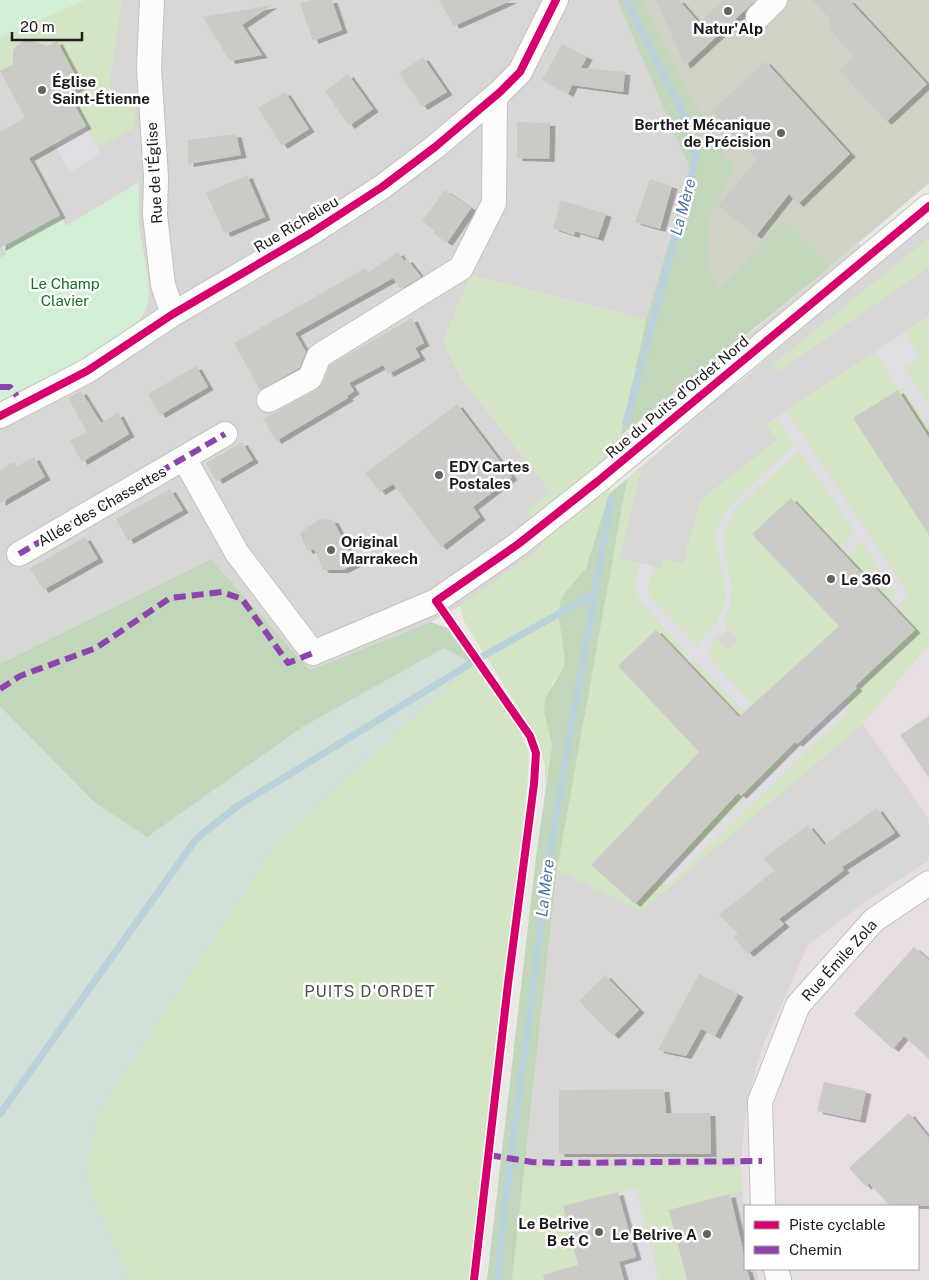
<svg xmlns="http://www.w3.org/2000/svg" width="929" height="1280" viewBox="0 0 929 1280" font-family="'Public Sans',sans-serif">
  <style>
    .residential { fill: #d8d7d5 }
    .industrial { fill: #e7dde2 }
    .construction { fill: #d1d2c6 }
    .grass { fill: #d3e5c4 }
    .forest { fill: #c2d6bb }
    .wetland { fill: #d2e0d8 }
    .park { fill: #d2efd5 }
    .plaza { fill: #dfdee2 }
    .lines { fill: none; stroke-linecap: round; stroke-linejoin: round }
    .stream { stroke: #b9d1db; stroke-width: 7 }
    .building { fill: #cccac7; filter: url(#shadow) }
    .minor-casing { stroke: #c2c2c0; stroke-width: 26 }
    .minor { stroke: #fcfcfb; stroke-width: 24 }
    .quiet { stroke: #8e44ad; stroke-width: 6; stroke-dasharray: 12 6; stroke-linecap: butt }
    .cycleway-casing { stroke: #fff; stroke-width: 11 }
    .cycleway { stroke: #d6006c; stroke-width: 8 }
    .poi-dot { fill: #636361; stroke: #fff; stroke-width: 2 }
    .labels { text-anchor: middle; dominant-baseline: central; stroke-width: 5; stroke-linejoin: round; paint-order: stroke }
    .poi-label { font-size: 15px; font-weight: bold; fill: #1b1b1b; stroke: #fff; text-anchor: start }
    .street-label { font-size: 15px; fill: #1b1b1b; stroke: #fff }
    .park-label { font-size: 15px; fill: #136f23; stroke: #fff }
    .water-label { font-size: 16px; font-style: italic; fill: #5072a2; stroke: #fff }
    .neighbourhood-label { font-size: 16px; letter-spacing: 1px; fill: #4e4e4e; stroke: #fff }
  </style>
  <defs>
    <filter id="shadow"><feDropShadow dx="5.5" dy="3" stdDeviation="0" flood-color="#0004"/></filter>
  </defs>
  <rect width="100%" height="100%" fill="#e9e8e4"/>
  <path class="residential" d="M0,0H617L690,169L646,320L471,275L443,342L462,379L551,492L734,382L736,385L929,220V644L863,724L929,819V861L867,901L784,1000L764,1044L747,1105L741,1163L745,1221V1269H756L759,1280H512L557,870L627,479L692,423L595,494L555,537L466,603L431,622L310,670L211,559L0,664Z
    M859,243L862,249L645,429L560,493L556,486L649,417Z"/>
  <path class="industrial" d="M929,644V819L863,724Z
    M929,861V1280H759L756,1269H918V1206H745V1221L741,1163L747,1105L756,1067L764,1044L808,945L867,901Z"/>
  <path class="construction" d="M636,0H929V183L830,267L632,427L700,161Z"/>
  <path class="grass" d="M86,0H122L109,87L136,103L134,128L97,148L68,93L81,86L57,41L44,48C34,36 20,39 13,51V64L0,71V37Z
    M929,238V267L778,372L772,365Z
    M471,275L646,320L609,494L586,568L567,590L559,626L564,640L565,660L563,669L549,689L547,724L551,733L552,744L545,787V765L538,740L464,621L460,606L543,546L526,511L551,492L462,379L443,342Z
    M929,316V406L904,368L921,357L904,332Z
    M875,352L898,389L903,386L929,427V438L898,390L854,418L929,535V644L863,724L641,911L557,870L627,479L642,468L620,559L640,563L635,583L639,600L688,654L683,659L656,630L618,666L742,795L757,780L761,783L683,860L679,857L717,816L676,776L635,904L661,877L669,884L850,710L843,701L857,688L817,646L757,701L800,747L796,751L708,656L717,631L723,633L717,639L728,650L739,639L726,628L724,622L732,595L722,533C736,499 772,475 799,450L855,532L839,549L791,498L752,535L876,665L915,630L895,609L909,594L786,410Z
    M776,417L794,443L732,503L721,519L725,601L713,627L697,646L651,598L648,590L653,566L661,568L663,559L683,563L700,500L777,440L766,424Z
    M862,541L896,595L889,602L846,557Z
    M694,659L758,728L754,732L689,664Z
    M473,664L514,721L523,738L529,752L527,789L471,1280H131L86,1179L98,1114L279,841Z
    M764,735L787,758L765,779L762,775Z
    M523,1167H741L742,1191L669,1210L687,1280H660L636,1187L564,1206L578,1265L556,1271L558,1280H512Z"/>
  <path class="forest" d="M617,0H643L676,70L734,169L709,220L707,262L718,289L785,219L830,267L621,435L646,320L690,169Z
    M627,479L557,870L512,1280H487L536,857L552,744L544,712L545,698L563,669L565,660L558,613L561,600L567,590L586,568L609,494Z
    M211,559L310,670L431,622L447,628L473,664L279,841L98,1114L86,1179L131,1280H0V664Z"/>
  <path class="wetland" d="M444,648L473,664L279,841L98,1114L86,1179L131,1280H0V706L94,802L147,837L304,726Z"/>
  <path class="park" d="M0,0H86L0,37Z
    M139,182C139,196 138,210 139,224C141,246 153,287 147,307C140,335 28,390 0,405V258L7,254L2,247L60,215L66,226Z"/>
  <path class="plaza" d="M86,126L101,154L70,172L54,144Z
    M904,332L921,358L904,368L929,406V427L903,387L898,390L875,352Z
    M786,410L909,595L895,609L889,602L896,594L862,542L846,557L839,549L855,532L799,450L736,509L722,533L732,590L730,605L724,620L728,629L723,633L717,631L708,656L796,751L800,747L797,744L843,701L850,710L668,885L661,877L679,857L683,860L760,784L757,780L762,775L766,779L787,758L694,659L689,664L684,659L688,654L639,600L635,583L640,563L653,566L648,591L651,598L697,646L717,621L725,601V591L715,536L718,525L732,503L794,444L776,417Z
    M636,1187L660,1280H624L619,1262L636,1257L618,1192Z"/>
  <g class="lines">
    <path class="stream" d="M626,423L696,157L681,109L626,0
      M0,1114L196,839L236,807L478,659L594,594
      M498,1280L502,1228L551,846L611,499"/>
  </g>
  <path class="building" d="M311,0H332L342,30L313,41L300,4Z
    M439,0H512L454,26Z
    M656,0H679L699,23L724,0H756L685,66Z
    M812,0H849L927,84L886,122L839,70L853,57L829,28V18Z
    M272,5L242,25L262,55L230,61L203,17Z
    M27,39L47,46L57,41L81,86L68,93L86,126L29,158L60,215L0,248V132L25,118L0,71L13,64V51L16,46Z
    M562,44L587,57L581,68L625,72L623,92L572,85L568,94L542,80Z
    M423,57L447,92L422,107L399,73Z
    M765,61L850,154L798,204L789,194L756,236L718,206L757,159L712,111Z
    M348,74L373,109L349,126L325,91Z
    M285,92L309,129L282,146L258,108Z
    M517,122L550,123L549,159L517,158Z
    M236,134L241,155L188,164V140Z
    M247,175L265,217L225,234L206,193Z
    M650,179L672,186L660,229L635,222Z
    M445,190L471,208L447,243L433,233L435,231L422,221Z
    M561,200L606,214L598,238L575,231L574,235L553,228Z
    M398,252L404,261L407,259L421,277L401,289L393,278L295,333L306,352L299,368L260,390L234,343L366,268L368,273Z
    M412,318L424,343L415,348L420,357L388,374L383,365L349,383L354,391L347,396L348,398L276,441L263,419L317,390L323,383L330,365Z
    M196,366L208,387L160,415L148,394Z
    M898,390L929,438V535L853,418Z
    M81,391L101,423L118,413L129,434L82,462L70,441L87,432L68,398Z
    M457,404L512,477L473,507L480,517L441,547L393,484L380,492L365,473Z
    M242,442L253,460L217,481L206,463Z
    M34,457L45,477L0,503V470L14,462L17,466Z
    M170,489L183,510L128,541L116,519Z
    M791,498L915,630L855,686L857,688L797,744L795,742L741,796L738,793L635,904L591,865L699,752L618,666L656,630L739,717L839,626L752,534Z
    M319,519L333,520L355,564L343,570H323L314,549L307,551L300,533Z
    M85,537L98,559L43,590L30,568Z
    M929,716V778L900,735Z
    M877,808L895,833L842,867L844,870L779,919L784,924L748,954L734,937L738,934L719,915L774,871L764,858L808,825L824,845Z
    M914,947L929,960V1059L904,1036L893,1049L854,1014Z
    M699,974L738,994L715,1036L701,1029L686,1056L658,1050Z
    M605,975L639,1010L613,1036L579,1001Z
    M824,1082L866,1091L860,1120L817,1111Z
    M664,1089L666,1113H710L711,1154H559V1090Z
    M909,1113L929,1138V1206H890L869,1183L866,1187L849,1168Z
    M618,1192L636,1257L619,1262L624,1280H544L543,1275L578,1265L563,1206Z
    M730,1194L745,1259V1269H747L750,1280H687L669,1210Z"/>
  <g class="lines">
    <g class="minor-casing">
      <path id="minor" d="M152,0L149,67L156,177L155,215L163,285L173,314
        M758,17L775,0
        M269,400L310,378L319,356L461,268L494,203L495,96
        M0,416L87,371L173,314L311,233L382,187L435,147L500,92L520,72L556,0
        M184,458L237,553L313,653L436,601L517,545L598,481L929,206
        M19,554L225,434
        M763,1206L760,1102L798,1005L874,920L929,883
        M776,1269L779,1280"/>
    </g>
    <use href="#minor" class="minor"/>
    <path class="quiet" d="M0,387H10L17,396
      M19,554L225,434
      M0,689L20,676L96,648L170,598L222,592L242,599L288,663L313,653
      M489,1155L532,1162L563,1163L762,1161"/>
    <g class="cycleway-casing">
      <path id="cycleway" d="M0,416L87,371L173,314L311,233L382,187L435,147L500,92L520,72L556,0
        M474,1280L508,984L534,784L536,753L530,736L436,601L517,545L598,481L929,206"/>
    </g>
    <use href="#cycleway" class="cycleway"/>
  </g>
  <g class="poi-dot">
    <circle cx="728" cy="11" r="5"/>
    <circle cx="42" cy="90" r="5"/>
    <circle cx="781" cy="133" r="5"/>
    <circle cx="439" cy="475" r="5"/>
    <circle cx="331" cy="550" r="5"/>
    <circle cx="831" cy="579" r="5"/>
    <circle cx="599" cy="1232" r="5"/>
    <circle cx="707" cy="1234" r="5"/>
  </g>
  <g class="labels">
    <g class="poi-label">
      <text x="728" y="28" text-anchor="middle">Natur'Alp</text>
      <text x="52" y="81">Église<tspan x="52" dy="17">Saint-Étienne</tspan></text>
      <text x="771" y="124" text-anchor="end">Berthet Mécanique<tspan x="771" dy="17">de Précision</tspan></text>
      <text x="449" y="466">EDY Cartes<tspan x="449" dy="17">Postales</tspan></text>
      <text x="341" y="541">Original<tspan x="341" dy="17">Marrakech</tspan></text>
      <text x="841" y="579">Le 360</text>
      <text x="589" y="1223" text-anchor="end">Le Belrive<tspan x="589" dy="17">B et C</tspan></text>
      <text x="697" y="1234" text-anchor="end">Le Belrive A</text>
    </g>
    <g class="street-label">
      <text transform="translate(154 173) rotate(-93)">Rue de l'Église</text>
      <text transform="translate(296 224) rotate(-31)">Rue Richelieu</text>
      <text transform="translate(677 397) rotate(-40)">Rue du Puits d'Ordet Nord</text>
      <text transform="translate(102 506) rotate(-30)">Allée des Chassettes</text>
      <text transform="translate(839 960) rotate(-48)">Rue Émile Zola</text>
    </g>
    <g class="park-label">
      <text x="65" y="283">Le Champ<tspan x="65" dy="17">Clavier</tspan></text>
    </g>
    <g class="water-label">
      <text transform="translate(683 207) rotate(-75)">La Mère</text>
      <text transform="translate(545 888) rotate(-83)">La Mère</text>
    </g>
    <g class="neighbourhood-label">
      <text x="370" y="991">PUITS D'ORDET</text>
    </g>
  </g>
  <rect x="744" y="1205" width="175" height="65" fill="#ffffff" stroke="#a4a4a4"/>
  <rect x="754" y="1221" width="25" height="8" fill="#d6006c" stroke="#a4a4a4"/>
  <text x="789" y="1230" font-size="15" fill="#1b1b1b">Piste cyclable</text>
  <rect x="754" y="1246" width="25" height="8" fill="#8e44ad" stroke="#a4a4a4"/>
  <text x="789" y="1255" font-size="15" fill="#1b1b1b">Chemin</text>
  <path d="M12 32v8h70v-8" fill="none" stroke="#1b1b1b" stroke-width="2.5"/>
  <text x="20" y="32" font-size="15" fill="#1b1b1b" stroke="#ffffff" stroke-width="4" paint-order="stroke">20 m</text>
</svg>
